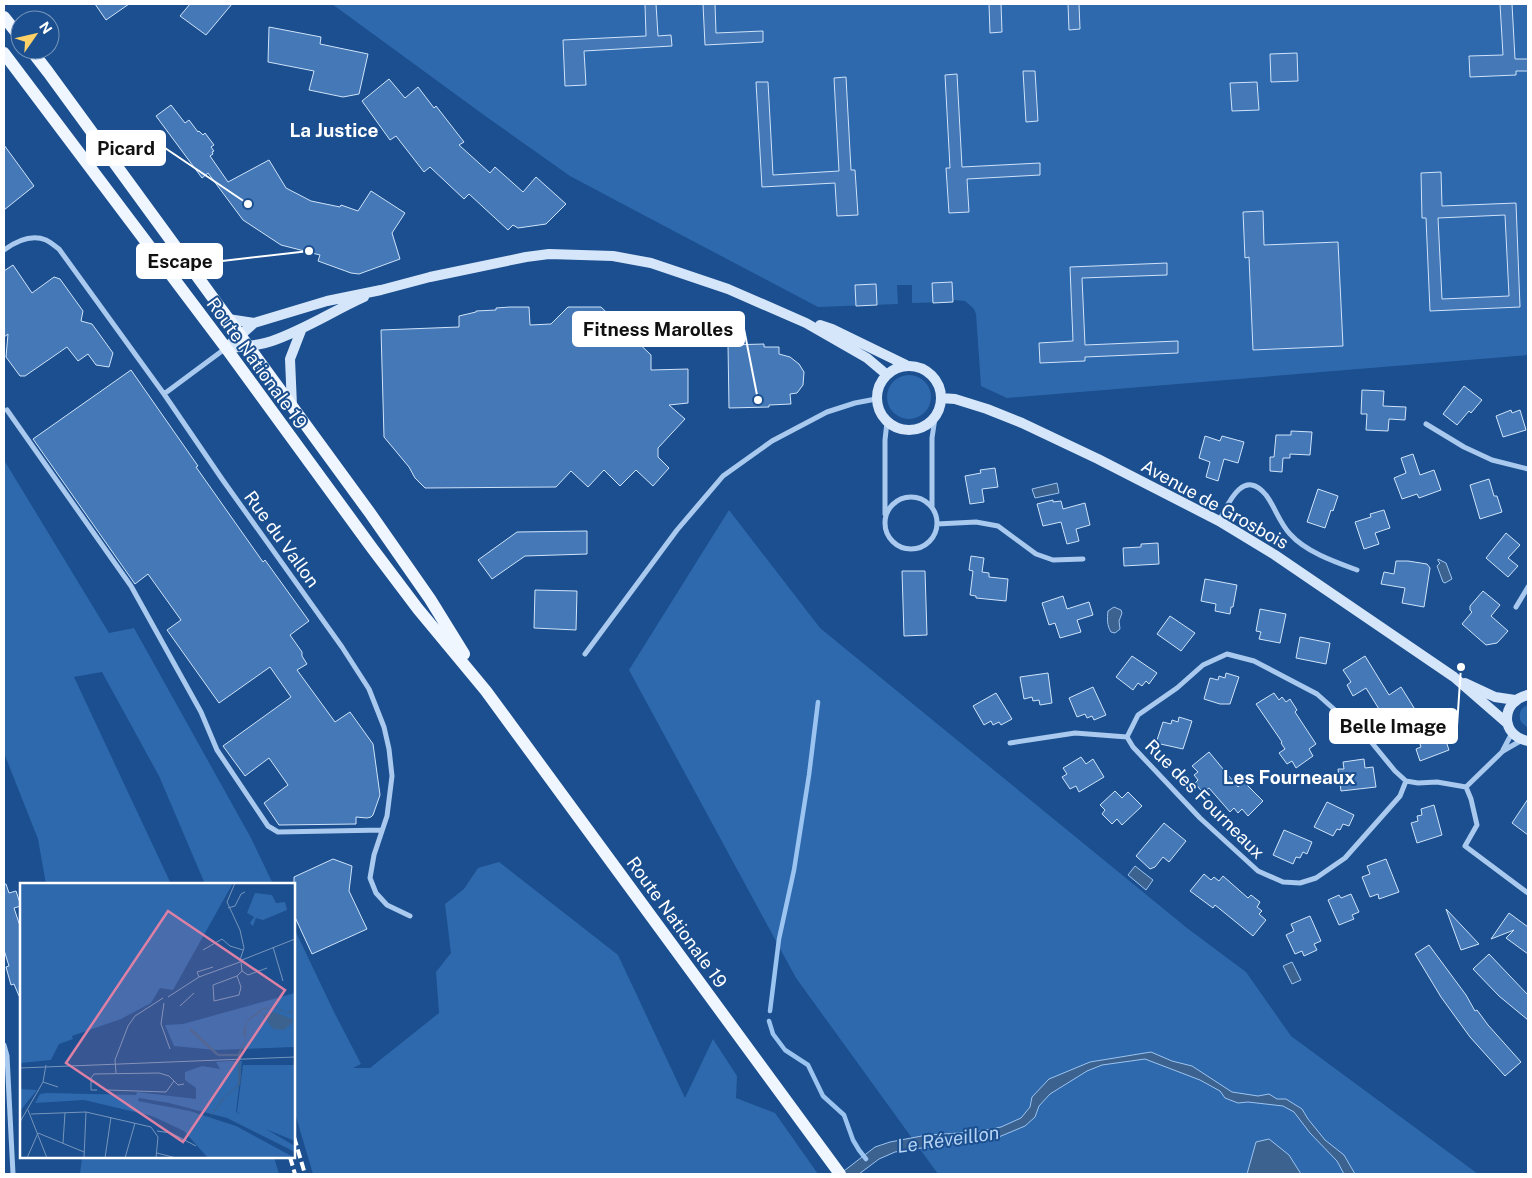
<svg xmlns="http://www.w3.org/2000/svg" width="1532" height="1178" viewBox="0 0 1532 1178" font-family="'Public Sans',sans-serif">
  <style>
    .green { fill: #2e69ad }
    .water { fill: #3c6290; stroke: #9cc4f0 }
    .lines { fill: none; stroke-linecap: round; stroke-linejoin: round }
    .stream { stroke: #9cc4f0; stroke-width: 4.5 }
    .building { fill: #4478b7; stroke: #cfe3fa; fill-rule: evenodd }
    .street { stroke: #a9c9ee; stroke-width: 5 }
    .secondary { stroke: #d6e6fa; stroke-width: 10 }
    .primary { stroke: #f0f6ff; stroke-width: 12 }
    .rail { stroke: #fff; stroke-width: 4; stroke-dasharray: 9 4; stroke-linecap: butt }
    .labels { text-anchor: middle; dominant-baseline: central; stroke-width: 4; stroke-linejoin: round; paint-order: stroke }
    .street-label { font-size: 18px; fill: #fff; stroke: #1b4f8f }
    .neighbourhood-label { font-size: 19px; font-weight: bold; fill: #fff; stroke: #1b4f8f }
    .water-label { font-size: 19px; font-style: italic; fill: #b5d3f5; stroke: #1b4f8f }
    .inset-river { fill: none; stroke: #3c6290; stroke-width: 2.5 }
    .inset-road { fill: none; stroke: #7695bc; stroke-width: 1 }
    .view { fill: #dd80a5; fill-opacity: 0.15; stroke: #dd80a5; stroke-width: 2.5 }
    .inset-edge { fill: none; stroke: #fff; stroke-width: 2.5 }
    .leader { fill: none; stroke: #fff; stroke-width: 2 }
    .callout-dot { fill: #fff; stroke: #1b4f8f; stroke-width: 2 }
    .callout { fill: #fff; stroke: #fff; stroke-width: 2 }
    .callout-label { font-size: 19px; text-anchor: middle; font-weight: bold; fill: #111 }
  </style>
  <rect width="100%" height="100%" fill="#1b4f8f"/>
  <path class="green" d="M332,4H1528V355L1007,398L981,386L976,314L974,309L965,301L953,300V302L912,303V285H897L898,304L818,307L634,210L570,176L488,118Z
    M887 397a22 22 0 1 1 44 0a22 22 0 1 1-44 0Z
    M4,460L109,633L134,628L251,838L273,884H205L159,776L102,672L74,677L171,884H46L38,839L4,753Z
    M729,510L820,628L1187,928L1246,972L1291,1036L1478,1174H938L796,978L629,670Z
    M1528,705V728L1521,722C1518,714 1520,708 1528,705Z
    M499,862L618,955L685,1098L713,1039L737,1076L736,1098L775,1113L818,1174H313L294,1110V928L334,1012L361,1064L353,1068H370L439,1013L436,972L451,953L445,904L464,889L478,868Z
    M82,1157H274L279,1174H80Z"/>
  <path class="water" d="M1057,483L1059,493L1035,498L1032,489Z
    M1438,559L1446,563L1452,579L1445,583L1443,582L1437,566L1440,563L1438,561Z
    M1114,607L1121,610L1122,613L1119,621L1120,629L1115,633L1111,632C1107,626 1107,618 1108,611Z
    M1135,866L1153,880L1146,890L1128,875Z
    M1292,962L1301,980L1292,984L1283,966Z
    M1151,1052L1172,1061L1192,1066L1232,1092L1258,1096L1269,1094L1277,1099H1286L1302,1109L1308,1119L1325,1140L1344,1155L1355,1174H1344L1337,1161L1310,1133L1294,1112L1283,1106L1248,1102L1238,1103L1225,1098L1220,1091L1200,1080L1145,1059L1102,1065L1087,1071L1050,1094L1039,1106L1035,1117L1025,1126L994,1139L973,1140L895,1152L879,1159L859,1174H840L875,1147L890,1142L927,1135L975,1132L1001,1127L1021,1118L1030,1107L1032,1097L1049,1079L1090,1062Z
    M1269,1139L1289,1155L1301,1174H1247L1256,1142Z"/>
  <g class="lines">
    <path class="stream" d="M770,1011L779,939L794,870L809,775L818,702
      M769,1021L773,1034L785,1050L808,1065L823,1096L844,1115L853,1140L859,1150L866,1159"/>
  </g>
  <path class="building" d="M95,4H129L106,20Z
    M190,4H232L206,35L180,16Z
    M645,4H656L658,36L671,35L672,46L584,51L586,85L565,86L563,40L646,36Z
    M703,4H715L716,33L763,31V42L705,45Z
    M989,4H1001L1002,32L990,33Z
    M1068,4H1079L1080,29L1069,30Z
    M1500,4H1512L1515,59H1528V71H1516V75L1470,77L1469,56L1503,55Z
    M269,27L321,37L320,44L368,54L359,94L343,97L309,90L314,71L268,62Z
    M1297,53L1298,81L1271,82L1270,54Z
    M1023,71H1035L1038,121L1026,122Z
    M957,74L962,167L1040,163V175L967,179L969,212L949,213L946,168H950L945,75Z
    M846,77L851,170H855L858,215L837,216L835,183L762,187L756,82H768L773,175L839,171L834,78Z
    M389,79L405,98L418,87L434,108L436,106L464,142L459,145L490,173L495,167L523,192L536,177L566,204L546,224L518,228L513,225L508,230L469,194L464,199L430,167L424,172L396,136L390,140L362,101Z
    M1257,82L1259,110L1232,111L1230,83Z
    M171,105L185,123L189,120L198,132L199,131L203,135L205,133L214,145L211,147L214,151L212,152L213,154L210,156L228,182L269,160L286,188L311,201L340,207L341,205L358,211L371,191L405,213L392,233L400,259L359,274L351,273L318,261L320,255L281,245L243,220L208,173L202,178L156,116Z
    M4,145L34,186L4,210Z
    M1441,172L1442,206L1516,203L1520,307L1430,311L1426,218H1422L1421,173ZM1505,215L1509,296L1442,299L1438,218Z
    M1263,211L1264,245L1338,242L1343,346L1253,350L1249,257L1245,258L1243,212Z
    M1167,263V275L1082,278L1085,345L1178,341V353L1085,357V361L1040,363L1039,343L1073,341L1070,267Z
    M13,265L32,293L54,277L60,279L83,311L81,321L92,324L113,353L109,367L96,365L88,354L78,361L67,347L25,376H20L6,357L8,334L4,337V271Z
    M952,282L953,302L933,303L932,283Z
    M876,284L877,305L856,306L855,285Z
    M510,307H529L530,325L551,324L568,307H601L651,355V370L688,369V403L669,405L685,419L658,448V457L669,468L653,486L636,470L620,486L604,470L588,487L571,471L556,487L425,488L415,478L409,467L384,437L381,330L459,327V316L476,312V311L496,310V308Z
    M764,344V347H779V354L790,357L799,364L804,372L803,385L797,393L790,394L791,404L769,405V407L729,408L728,345Z
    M131,370L198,466L196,467L263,562L265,560L309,621L290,635L302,652V656L307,664L297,670L335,722L350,712L373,744L380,795L373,815L371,817L367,818L356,817V824L279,825L264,803L288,785L269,758L245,776L223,746L291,697L270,667L219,703L167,630L181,620L148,574L135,584L33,439Z
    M1464,386L1482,400L1471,413L1469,411L1457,425L1443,414Z
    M1362,390L1384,391L1383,406L1406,407L1405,420L1389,419L1388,431L1366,430L1367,414H1361Z
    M1511,410L1512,413L1520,410L1526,430L1503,437L1496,416Z
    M1291,431L1312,432L1310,455L1290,454V458H1283L1282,472L1270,471V457H1274L1276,435H1291Z
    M1205,436L1220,441L1222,436L1244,442L1238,463L1224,459L1218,481L1206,477L1210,462L1199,458Z
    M1413,454L1420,475L1434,470L1441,490L1419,498L1417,494L1402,499L1394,478L1406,473L1401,458Z
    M995,468L998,487L982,489L984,502L970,504L965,476L981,473L980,470Z
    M1489,479L1494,496H1497L1502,512L1480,519L1470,485Z
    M1318,489L1338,496L1333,511L1331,510L1325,528L1307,522Z
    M1053,500V502L1061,501L1063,509L1085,503L1090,525L1076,529L1079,541L1067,544L1061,522L1043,526L1037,504Z
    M1384,510L1390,528L1375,533L1379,544L1364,549L1355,522L1371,517L1370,514Z
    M587,531V554L525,556L492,579L478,560L517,532Z
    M1506,533L1520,545L1508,558L1518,566L1508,577L1486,558Z
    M1158,543L1159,564L1124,566L1123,548L1141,547V544Z
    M971,556L984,558L982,572L989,573V577L1008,579L1006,601L976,598V596L970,595L973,571L969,570Z
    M1396,561H1408L1427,564L1430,568L1424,607L1402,603L1405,588L1381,584L1384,572L1394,574Z
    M902,571H925L927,635L904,636Z
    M1205,579L1237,585L1233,607H1231L1230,614L1215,611L1216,604L1201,601Z
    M535,590L577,591L576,630L534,628Z
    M1483,591L1500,605L1491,616L1508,631L1497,643L1486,645L1462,624L1472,612L1470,610V606Z
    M1063,596L1067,609L1089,602L1093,615L1077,620L1081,632L1060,638L1055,623L1049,625L1042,603Z
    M1260,609L1286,614L1280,643L1259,639L1261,632L1256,631Z
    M1170,616L1195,633L1181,651L1157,634Z
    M1300,637L1330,643L1326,664L1296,658Z
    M1132,656L1157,673L1149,684L1146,681L1142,686L1138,683L1133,690L1116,677Z
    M1365,656L1389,695L1401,687L1416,711L1398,721L1394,714L1390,717L1386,711L1382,714L1366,688L1353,696L1347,685L1351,682L1343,670Z
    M1048,673L1052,703L1040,705L1039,700L1033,701L1032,697L1024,699L1020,677Z
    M1226,673L1239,677L1230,704H1220L1204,699L1210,678L1218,680L1219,676L1225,678Z
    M1093,687L1106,715L1094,720L1092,716L1087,718L1085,714L1077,717L1069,698Z
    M996,693L1012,719L1001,725L999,722L993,725L991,721L984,725L973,706Z
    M1274,693L1279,700L1282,697L1286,702L1290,699L1297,710L1295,712L1316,744L1309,749L1313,756L1296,768L1292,761L1287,764L1279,753L1285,749L1281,743L1282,742L1256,704Z
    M1179,717L1192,721L1183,749L1156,743L1163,722L1171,724L1172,720L1178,722Z
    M1440,724L1449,750L1420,761L1416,749L1421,747L1419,741L1423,740L1420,731Z
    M1209,752L1238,787L1244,782L1263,801L1248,816L1242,809L1238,813L1234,808L1230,812L1209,788L1203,793L1195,783L1198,780L1194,775L1198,772L1192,766Z
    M1081,757L1086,764L1093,759L1104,777L1079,792L1076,786L1070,789L1062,777L1067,774L1063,768Z
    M1364,759L1365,768L1373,767L1376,787L1341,791L1338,769H1344L1343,762Z
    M1115,791L1122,798L1128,792L1142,806L1122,825L1117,819L1112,824L1102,814L1105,810L1100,805Z
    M1528,799V835L1512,823Z
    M1327,802L1354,815L1349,826L1343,824L1340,830L1337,829L1333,836L1314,827Z
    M1434,805L1442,835L1417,843L1411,823L1418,821L1417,816L1422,815L1421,809Z
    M1164,823L1186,841L1169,862L1163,857L1155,867L1150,869L1136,856Z
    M1284,830L1312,842L1307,854L1303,852L1300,858L1296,857L1293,864L1273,855Z
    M333,859L352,866L349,891L367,929L312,954L294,915V877Z
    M1386,859L1399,892L1379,899L1378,894L1370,897L1362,877L1370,874L1367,866Z
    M1204,874L1211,880L1214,877L1219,881L1223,876L1248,898L1251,895L1260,902L1257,907L1262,911L1259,914L1266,920L1253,936L1215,905L1213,908L1190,891Z
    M4,884H6L9,893L16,891L21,906L14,908L21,929V996H19L14,984L11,985L6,967L9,966L4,950Z
    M1351,894L1359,912L1352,915L1354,919L1339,925L1328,900L1339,895L1341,898Z
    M1446,909L1479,944L1461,950Z
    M1509,913L1528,927V954L1506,938L1514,930L1491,939Z
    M1310,916L1321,941L1314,944L1317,950L1304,956L1302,951L1295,954L1286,935L1294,931L1291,924Z
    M1429,945L1466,995L1475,1011L1477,1010L1488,1025L1521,1062L1505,1076L1470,1037L1441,997L1415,954Z
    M1489,954L1528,995V1020L1499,996L1473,969Z"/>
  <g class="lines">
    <path class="street" d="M4,250C15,242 31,234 46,240C50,242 55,246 59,249L164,394L222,479L342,647L369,689L384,727L389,749L392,776L387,816L374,855L370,878L376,893L387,905L410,916
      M164,394L226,348
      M7,410L131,586L201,712L217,750L268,826L278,832L382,830
      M1426,424L1464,447L1492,460L1528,469
      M885 523a26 26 0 1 1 52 0a26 26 0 1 1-52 0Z
      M932,507V438L935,418
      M885,514V440L887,422
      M1219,521C1228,504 1243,467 1266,495C1275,507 1279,522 1290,534C1306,552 1335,562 1357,570
      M937,524L976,522L998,526L1036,554L1053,560L1083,559
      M1516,607L1528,587
      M585,654L677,530L723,476L772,441L827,412L855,403L876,399
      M1010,743L1075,733L1127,737
      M1503,750L1512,733
      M1406,781L1400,796L1345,858L1316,878L1300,883L1283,882L1258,871L1200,818L1133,747L1127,737L1138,715L1177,688L1203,665L1227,654L1254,661L1317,694L1372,743L1395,771L1406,781L1418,783L1437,782L1466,787L1503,751L1522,740
      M1466,787L1471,799L1477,825L1465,846L1528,893
      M4,1045L7,1056L13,1174"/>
    <path class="secondary" d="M228,319L254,323
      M820,325L832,329L906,365
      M226,348L254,323L327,301L381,290L430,277L526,257L549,254L613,256L651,263L728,289L806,323L867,358L886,374
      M226,348C242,347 258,346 272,341C304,330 333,311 364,297
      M877 398a32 32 0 1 1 64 0a32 32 0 1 1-64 0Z
      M941,398L955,399L987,409L1022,423L1098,459L1219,521L1275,555L1454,677L1508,724
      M292,406L290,359L302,328
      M1465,683L1495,697L1515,700
      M1528,695C1500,701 1500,736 1528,741"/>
    <path class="primary" d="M4,17L20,37
      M31,50L48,72L370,513L430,599L464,654
      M4,53L226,348L372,548L418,609L486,691L840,1174"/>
    <path class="rail" d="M294,1137L305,1174
      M290,1157L295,1174"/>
  </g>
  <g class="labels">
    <g class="street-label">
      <text transform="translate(257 363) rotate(54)">Route Nationale 19</text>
      <text transform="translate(1215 504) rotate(29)">Avenue de Grosbois</text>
      <text transform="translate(282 539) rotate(54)">Rue du Vallon</text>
      <text transform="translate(1205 799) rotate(45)">Rue des Fourneaux</text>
      <text transform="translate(677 922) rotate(54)">Route Nationale 19</text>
    </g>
    <g class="neighbourhood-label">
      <text x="334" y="130">La Justice</text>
      <text x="1289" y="777">Les Fourneaux</text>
    </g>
    <g class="water-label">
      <text transform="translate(948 1139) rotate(-8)">Le Réveillon</text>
    </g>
  </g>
  <g transform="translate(20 883)">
    <rect width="275" height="275" fill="#1b4f8f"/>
    <path d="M0,0H213L153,107L140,105L131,120L101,136L52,153L53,156L39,161L31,177L0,180ZM235,10L252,12L256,20L265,19L267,27L243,37L236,35L233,43L230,40L234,34L227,30ZM275,110V164L196,167L154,163L145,142L163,141ZM208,178H222L216,229L275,263V269L207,235L149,220L119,215L118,218L170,228L216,243L275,275H188L164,248L132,233L64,217L15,220L20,211L26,210L116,212L117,209L176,216V205L165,197V189L182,183L200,186L196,179ZM223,182H275V258L238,243L217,229ZM0,206L17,207L0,228Z" fill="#2e69ad"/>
    <path d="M257,124L265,129L275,127L270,130L263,129L257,125L243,126L238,131L227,138L225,158L220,171L221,193L220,202L205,214L185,242L202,216L218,202V170L225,157L223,149L227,137L243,125ZM254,129L272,136L273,139L264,147L253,146L243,132Z" fill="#3c6290"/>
    <path class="inset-river" d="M170,146L198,172M198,172H219"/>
    <path class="inset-road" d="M215,0L207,19L220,47M208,25L215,23L221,11L225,9M220,47L224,65L221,74M253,64L263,98M183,67L202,56L210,63L223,67M222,77L275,56M222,88L228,92L247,85M217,93L221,104L219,112L194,118L193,102ZM217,93L222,88L221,79M179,94L177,89L193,84M148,114L179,94L220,79L221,74M144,120L141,141L150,166M160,123L174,110M26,182L23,199L38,204M0,185L275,174M96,190L95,177L108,143L115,133L143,115M77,207H71V195L74,191L139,190L149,193L158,202L164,201M87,207L146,209L154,198M8,227L27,275M11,231L66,229L131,244L138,254L136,275M0,239L23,199M137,248L151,250L176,263M18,250L64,269M43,260L45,230M137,270L156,275M7,275L18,250M64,275L66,229M85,275L91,234M105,275L115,240"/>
    <path class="view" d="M148,28L265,107L163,259L46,180Z"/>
    <rect width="275" height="275" class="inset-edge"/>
  </g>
  <path class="leader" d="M248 204L165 148M309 251L222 261M758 400L744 329M1461 667L1457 726"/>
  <g class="callout-dot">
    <circle cx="248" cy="204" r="5"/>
    <circle cx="309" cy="251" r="5"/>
    <circle cx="758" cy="400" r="5"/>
    <circle cx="1461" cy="667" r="5"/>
  </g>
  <g class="callout">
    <rect x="87" y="131" width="78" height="34" rx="5"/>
    <rect x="137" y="244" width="85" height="34" rx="5"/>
    <rect x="573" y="312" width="171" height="34" rx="5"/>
    <rect x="1330" y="709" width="127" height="34" rx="5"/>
  </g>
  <g class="callout-label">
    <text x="126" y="155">Picard</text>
    <text x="180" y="268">Escape</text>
    <text x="658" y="336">Fitness Marolles</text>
    <text x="1393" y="733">Belle Image</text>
  </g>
  <rect width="1532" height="1178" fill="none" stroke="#ffffff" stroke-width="10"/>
  <g transform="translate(35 35) rotate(56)"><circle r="24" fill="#1b4f8f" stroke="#7695bc"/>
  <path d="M0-4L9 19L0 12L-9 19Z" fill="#ffd166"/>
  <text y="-8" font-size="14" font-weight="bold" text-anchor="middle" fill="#ffffff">N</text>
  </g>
</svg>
